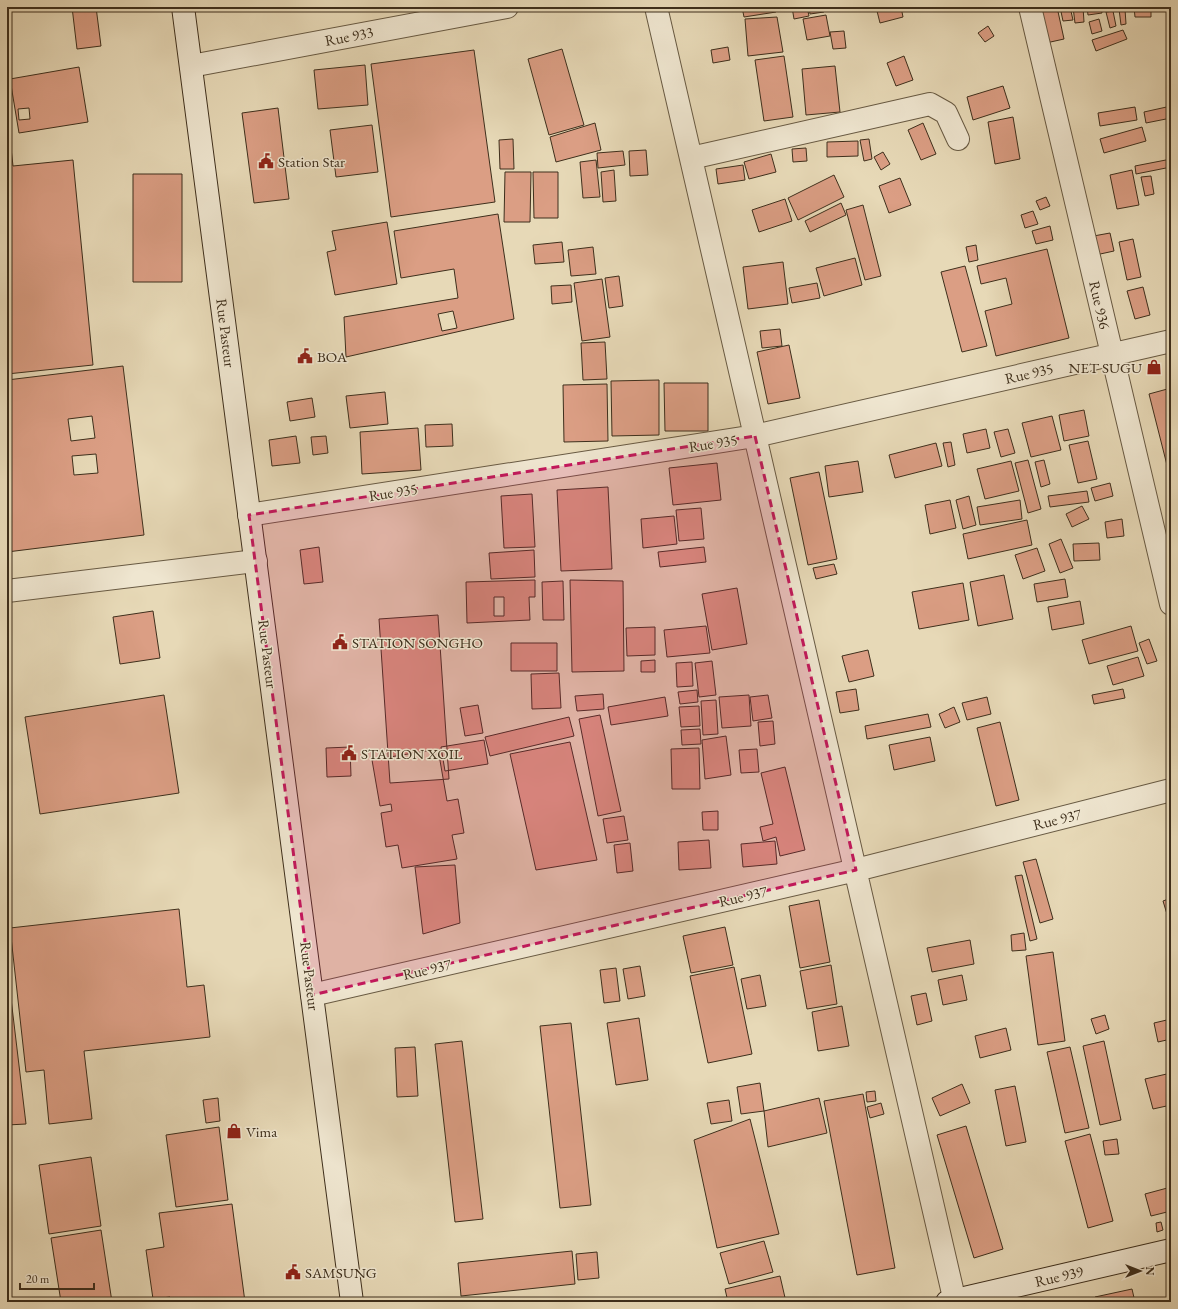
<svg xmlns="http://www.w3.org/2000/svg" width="1178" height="1309" viewBox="0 0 1178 1309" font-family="'EB Garamond',serif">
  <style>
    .building { fill: #db9e84; stroke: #3e2f1c; fill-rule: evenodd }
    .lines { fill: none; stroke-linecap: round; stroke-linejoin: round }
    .minor-casing { stroke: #685a43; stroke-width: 24 }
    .secondary-casing { stroke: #3e2f1c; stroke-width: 24 }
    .minor { stroke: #efe6d0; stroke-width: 22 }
    .secondary { stroke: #efe6d0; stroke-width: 22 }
    .marked { fill: #c2185b; fill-opacity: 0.2; stroke: #c2185b; stroke-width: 3; stroke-dasharray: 8 5; stroke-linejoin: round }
    .labels { text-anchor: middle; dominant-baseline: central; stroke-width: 3; stroke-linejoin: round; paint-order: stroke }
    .street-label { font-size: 15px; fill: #3e2f1c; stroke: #efe6d0 }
    .poi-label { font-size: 15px; fill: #3e2f1c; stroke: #efe6d0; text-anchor: start }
  </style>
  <rect width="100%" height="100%" fill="#e7d9b7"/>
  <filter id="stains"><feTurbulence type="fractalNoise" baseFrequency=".005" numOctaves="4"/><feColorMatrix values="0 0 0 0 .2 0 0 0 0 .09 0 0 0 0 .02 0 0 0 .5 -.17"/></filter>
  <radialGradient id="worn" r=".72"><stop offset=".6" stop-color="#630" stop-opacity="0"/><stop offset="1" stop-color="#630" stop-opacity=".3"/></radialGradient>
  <path class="building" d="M72,7H96L101,46L77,49Z
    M742,7H775L776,12L744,17Z
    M792,7H807L809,16L794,19Z
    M809,7H823L824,12L810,14Z
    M876,7H901L903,17L880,23Z
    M1038,7H1057L1064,39L1046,43Z
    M1060,7H1070L1073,20L1063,21Z
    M1073,7H1083L1084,22L1075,23Z
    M1087,7H1101L1102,13L1088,15Z
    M1134,7H1151V17H1135Z
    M1119,9H1125L1126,24L1121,25Z
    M1113,11L1116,26L1110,28L1106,12Z
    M826,15L830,36L807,40L803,19Z
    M777,17L783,52L748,56L745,19Z
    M1099,19L1102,31L1092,34L1089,22Z
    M988,26L994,36L985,42L978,33Z
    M1123,30L1127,39L1096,51L1092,40Z
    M844,31L846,48L833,49L830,32Z
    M728,47L730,60L713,63L711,50Z
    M562,49L584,125L549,135L528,59Z
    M474,50L495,202L391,217L371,64Z
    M784,56L793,117L764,121L755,60Z
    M904,56L913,80L896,86L887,63Z
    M365,65L368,105L318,109L314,70Z
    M835,66L840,112L806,115L802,69Z
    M79,67L88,122L19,133L10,79ZM29,108L30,119L19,120L18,109Z
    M1003,86L1010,108L973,120L967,97Z
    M1171,106V118L1146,123L1144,112Z
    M1135,107L1137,120L1100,126L1098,113Z
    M278,108L289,199L254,203L242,113Z
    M1013,117L1020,159L995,164L988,122Z
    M595,123L601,150L556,162L550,137Z
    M923,123L936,154L921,160L908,130Z
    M372,125L378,172L336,177L330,130Z
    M1142,127L1146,141L1104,153L1100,139Z
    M7,130H9L13,166L73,160L93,365L7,374Z
    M513,139L514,169H500L499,140Z
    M869,139L872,159L864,161L860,140Z
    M858,141V156L827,157V142Z
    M806,148L807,161L793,162L792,149Z
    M646,150L648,175L630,176L629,151Z
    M623,151L625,165L598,168L597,153Z
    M883,152L890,164L881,170L874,157Z
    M771,154L776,172L749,179L744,162Z
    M1171,159V167L1136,174L1135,166Z
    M596,160L600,197L583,198L580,162Z
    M743,165L745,180L718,184L716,169Z
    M614,170L616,201L603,202L601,172Z
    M1132,170L1139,205L1117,209L1110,175Z
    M505,172H531L530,222H504Z
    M533,172H558V218H534Z
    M133,174H182V282H133Z
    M834,175L844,197L798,220L788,198Z
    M1151,176L1154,194L1145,196L1141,177Z
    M900,178L911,205L889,213L879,186Z
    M1046,197L1050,206L1040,210L1036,201Z
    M785,199L792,221L759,232L752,210Z
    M841,203L846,215L810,232L805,221Z
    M863,205L881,276L865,280L846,210Z
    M1033,211L1038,224L1025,228L1021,215Z
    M498,214L514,319L346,357L344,317L458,298L454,269L401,278L394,231ZM453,311L457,328L442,331L438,314Z
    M387,222L397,284L335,295L327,252L336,250L332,231Z
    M1050,226L1053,240L1036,244L1032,231Z
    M1110,233L1114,251L1091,256L1088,237Z
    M1133,239L1141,277L1127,280L1119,242Z
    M562,242L564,262L535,264L533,245Z
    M976,245L978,260L969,262L966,247Z
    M593,247L596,274L571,276L568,250Z
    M1047,249L1069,338L996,356L985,311L1012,304L1006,278L981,284L977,266Z
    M855,258L862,285L824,296L816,268Z
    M783,262L788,304L748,309L743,267Z
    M965,266L987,346L962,352L941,272Z
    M619,276L623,306L609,308L605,278Z
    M602,279L610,337L582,341L574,283Z
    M817,283L820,298L792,303L789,288Z
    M571,285L572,302L552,304L551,286Z
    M1143,287L1150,315L1135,319L1127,291Z
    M780,329L782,346L762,348L760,331Z
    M605,342L607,379L583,380L581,343Z
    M789,345L800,398L768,404L757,352Z
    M123,366L144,535L7,552V380ZM92,416L95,438L71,441L68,419ZM96,454L98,473L74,475L72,456Z
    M659,380V435L612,436L611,381Z
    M664,383H708V431H665Z
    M607,384L608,441L564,442L563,385Z
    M1171,388V481L1149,394Z
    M385,392L388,424L350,428L346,396Z
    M312,398L315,417L290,421L287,402Z
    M1084,410L1089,436L1064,441L1059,415Z
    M1052,416L1061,450L1031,457L1022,423Z
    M452,424L453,446L426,447L425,425Z
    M418,428L421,470L362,474L360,432Z
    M986,429L990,448L967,453L963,434Z
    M1008,429L1015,453L1001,457L994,432Z
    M296,436L300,463L272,466L269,440Z
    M326,436L328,453L313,455L311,437Z
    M1088,441L1097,479L1078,483L1069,445Z
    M951,442L955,465L948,467L943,443Z
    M936,443L942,466L895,478L889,455Z
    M1028,460L1041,509L1028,513L1015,463Z
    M1044,460L1050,484L1041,487L1035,462Z
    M858,461L863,492L829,497L825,466Z
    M1011,461L1019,491L985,499L977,469Z
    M717,463L721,500L673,505L669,468Z
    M819,472L837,559L808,565L790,478Z
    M1110,483L1113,496L1095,501L1091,488Z
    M608,487L612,569L561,571L557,490Z
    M1087,491L1089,502L1050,507L1048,496Z
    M532,494L535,547L504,548L501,496Z
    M969,496L976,525L963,529L956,500Z
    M950,500L956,528L930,534L925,505Z
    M1020,500L1022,519L980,525L977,507Z
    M1082,506L1089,519L1072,527L1066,514Z
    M701,508L704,539L679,541L676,510Z
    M674,516L677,544L643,548L641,519Z
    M1122,519L1124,536L1107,538L1105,522Z
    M1027,520L1032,545L968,559L963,534Z
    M1061,539L1073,568L1060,573L1049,544Z
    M1099,543L1100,560L1074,561L1073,544Z
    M319,547L323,582L304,584L300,550Z
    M704,547L706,562L660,567L658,552Z
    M1037,548L1045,571L1023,579L1015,555Z
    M534,550L535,577L491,579L489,553Z
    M834,564L837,574L816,579L813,568Z
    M1004,575L1013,619L978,626L970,582Z
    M1065,579L1068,597L1037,602L1034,584Z
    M535,580V597H529L530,620L467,623L466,582ZM494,597H504V616H494Z
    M570,580L623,581L624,671L572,672Z
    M563,581L564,620H543L542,582Z
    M963,583L969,620L919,629L912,592Z
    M737,588L747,644L712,650L702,594Z
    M1080,601L1084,624L1052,630L1048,607Z
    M153,611L160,658L120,664L113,617Z
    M438,615L449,779L390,783L379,619Z
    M706,626L710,653L667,657L664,630Z
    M1131,626L1138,651L1089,664L1082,640Z
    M655,627V655L627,656L626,628Z
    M1149,639L1157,661L1147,664L1139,643Z
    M511,643H557V671H511Z
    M868,650L874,676L849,682L842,656Z
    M1138,657L1144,676L1113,685L1107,666Z
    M655,660V672H641V661Z
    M712,661L716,695L699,697L695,663Z
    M692,662L693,686L677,687L676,663Z
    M559,673L561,708L532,709L531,674Z
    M856,689L859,710L840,713L836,692Z
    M1123,689L1125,698L1094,704L1092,695Z
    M697,690L698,702L680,704L678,692Z
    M603,694L604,709L577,711L575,696Z
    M164,695L179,793L40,814L25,717Z
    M749,695L751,726L722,728L719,697Z
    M768,695L772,718L753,721L750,697Z
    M665,697L668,716L611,725L608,707Z
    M987,697L991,714L967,720L962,703Z
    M716,700L718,734L703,735L701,701Z
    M478,705L483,733L465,736L460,708Z
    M699,706L700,726L681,727L679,707Z
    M954,707L960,722L945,728L939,714Z
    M928,714L931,727L867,739L865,726Z
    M600,715L621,811L598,816L579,719Z
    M569,717L574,736L490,756L485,737Z
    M773,721L775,744L760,746L758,722Z
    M1000,722L1019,800L996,806L977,728Z
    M700,729L701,744L682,745L681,730Z
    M726,736L731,775L705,779L702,740Z
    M930,737L935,761L894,770L889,745Z
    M484,740L488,764L445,771L441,747Z
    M570,742L597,860L536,870L510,754Z
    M350,747L351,776L327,777L326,748Z
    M699,748L700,789H672L671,749Z
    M438,749L447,801L458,799L464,833L452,835L457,859L402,868L398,845L386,847L381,813L392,811L391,804L380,806L372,760Z
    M757,749L759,772L741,773L739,750Z
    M785,767L805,850L780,856L776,837L763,841L760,827L773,824L761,773Z
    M718,811V830H703L702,812Z
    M624,816L628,840L607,843L603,819Z
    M709,840L711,868L679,870L678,842Z
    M775,841L777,864L743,867L741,844Z
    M630,843L633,871L617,873L614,845Z
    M1036,859L1053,919L1040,923L1023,862Z
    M455,865L460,923L423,934L415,867Z
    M1022,875L1037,939L1030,941L1015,876Z
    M1171,898V924H1170L1163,901Z
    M819,900L830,962L800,968L789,906Z
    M179,909L187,987L204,985L210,1037L84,1051L92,1119L49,1124L44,1070L26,1072L10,928Z
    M725,927L733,965L691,973L683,936Z
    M1024,933L1026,950L1012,951L1011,935Z
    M970,940L974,964L932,972L927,948Z
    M1053,952L1065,1041L1038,1045L1026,956Z
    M7,965L26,1124L7,1125Z
    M831,965L837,1004L807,1009L800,971Z
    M640,966L645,996L628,999L623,969Z
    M734,967L752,1054L708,1063L690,976Z
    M616,968L620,1001L604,1003L600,970Z
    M760,975L766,1006L747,1009L741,979Z
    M962,975L967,1000L943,1005L938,980Z
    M926,993L932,1021L917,1025L911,996Z
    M842,1006L849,1046L818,1051L812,1012Z
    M1105,1015L1109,1029L1096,1034L1091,1019Z
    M639,1018L648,1080L616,1085L607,1023Z
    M1171,1019V1039L1158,1042L1154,1023Z
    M571,1023L591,1205L560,1208L540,1026Z
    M1006,1028L1011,1050L980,1058L975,1036Z
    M462,1041L483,1219L455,1222L435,1044Z
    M1104,1041L1121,1120L1100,1125L1083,1046Z
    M415,1047L418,1096L397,1097L395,1048Z
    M1070,1047L1089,1128L1065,1133L1047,1052Z
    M1171,1073V1105L1153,1109L1145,1079Z
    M760,1083L764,1111L741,1114L737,1087Z
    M962,1084L970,1103L940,1116L932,1098Z
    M1015,1086L1026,1142L1006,1146L995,1090Z
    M875,1091L876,1101L867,1102L866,1092Z
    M863,1094L895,1268L857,1275L824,1101Z
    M218,1098L220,1121L206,1123L203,1100Z
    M819,1098L827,1133L768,1147L764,1111Z
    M729,1100L732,1121L711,1124L707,1103Z
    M881,1103L884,1114L870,1118L867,1107Z
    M750,1119L779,1234L717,1248L694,1140Z
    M966,1126L1003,1249L974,1258L937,1135Z
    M219,1127L228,1200L176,1207L166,1135Z
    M1090,1134L1113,1221L1088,1228L1065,1141Z
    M1117,1139L1119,1154L1105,1155L1103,1141Z
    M91,1157L101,1226L49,1234L39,1165Z
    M1171,1187V1211L1151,1216L1145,1194Z
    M232,1204L245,1302H171L170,1297L153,1299L146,1250L164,1247L159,1213Z
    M1161,1222L1163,1230L1157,1232L1156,1223Z
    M101,1230L112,1302H61L51,1238Z
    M764,1241L773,1272L729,1284L720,1253Z
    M572,1251L575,1284L461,1296L458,1263Z
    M597,1252L599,1278L578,1280L576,1254Z
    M780,1276L786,1302H728L725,1289Z
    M1132,1289L1135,1302H1096L1095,1297Z"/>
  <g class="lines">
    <g class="minor-casing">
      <path id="minor" d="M656,7L955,1302
        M1030,7L1171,604
        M191,66L507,7
        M691,158L930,104L946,113L958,139
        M249,515L755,436L1171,341
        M7,591L256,561
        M312,995L856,870L1171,790"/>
    </g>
    <g class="secondary-casing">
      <path id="secondary" d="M183,7L352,1302
        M947,1302L1171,1250"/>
    </g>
    <use href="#minor" class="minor"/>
    <use href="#secondary" class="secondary"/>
  </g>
  <path class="marked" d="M755,436L856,870L312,995L249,515Z"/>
  <defs>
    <g id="civic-bare" transform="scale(1.2)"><path d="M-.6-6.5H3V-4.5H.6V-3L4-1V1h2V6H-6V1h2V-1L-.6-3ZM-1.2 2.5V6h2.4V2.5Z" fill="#8f2418" stroke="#efe6d0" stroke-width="2.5" paint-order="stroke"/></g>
    <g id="shop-bare" transform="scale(1.2)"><path d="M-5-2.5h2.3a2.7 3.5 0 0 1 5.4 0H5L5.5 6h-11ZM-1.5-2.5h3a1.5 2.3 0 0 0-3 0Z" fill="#8f2418" stroke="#efe6d0" stroke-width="2.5" paint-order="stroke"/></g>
  </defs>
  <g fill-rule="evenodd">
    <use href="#civic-bare" x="266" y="161"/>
    <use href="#civic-bare" x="305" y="356"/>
    <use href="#shop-bare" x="1154" y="367"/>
    <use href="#civic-bare" x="340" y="642"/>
    <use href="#civic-bare" x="349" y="753"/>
    <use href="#shop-bare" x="234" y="1131"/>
    <use href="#civic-bare" x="293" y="1272"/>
  </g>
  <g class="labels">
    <g class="street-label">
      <text transform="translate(349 36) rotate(-11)">Rue 933</text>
      <text transform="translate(1100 305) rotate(77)">Rue 936</text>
      <text transform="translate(226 333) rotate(83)">Rue Pasteur</text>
      <text transform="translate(1029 373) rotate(-13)">Rue 935</text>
      <text transform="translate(713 443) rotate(-9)">Rue 935</text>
      <text transform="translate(393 492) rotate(-9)">Rue 935</text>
      <text transform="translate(268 654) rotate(83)">Rue Pasteur</text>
      <text transform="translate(1057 819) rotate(-14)">Rue 937</text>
      <text transform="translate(743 896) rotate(-13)">Rue 937</text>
      <text transform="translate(427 969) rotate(-13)">Rue 937</text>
      <text transform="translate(310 976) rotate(83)">Rue Pasteur</text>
      <text transform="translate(1059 1276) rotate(-13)">Rue 939</text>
    </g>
    <g class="poi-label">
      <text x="278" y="161">Station Star</text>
      <text x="317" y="356">BOA</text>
      <text x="1142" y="367" text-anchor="end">NET SUGU</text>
      <text x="352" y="642">STATION SONGHO</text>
      <text x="361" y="753">STATION XOIL</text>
      <text x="246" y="1131">Vima</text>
      <text x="305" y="1272">SAMSUNG</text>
    </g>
  </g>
  <rect width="1178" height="1309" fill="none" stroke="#e7d9b7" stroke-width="24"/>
  <rect x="8" y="8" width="1162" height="1293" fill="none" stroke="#3e2f1c" stroke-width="2"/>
  <rect x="12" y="12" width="1154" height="1285" fill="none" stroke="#3e2f1c"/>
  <g transform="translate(1140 1271) rotate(90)" stroke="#efe6d0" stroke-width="3" paint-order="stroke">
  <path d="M0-3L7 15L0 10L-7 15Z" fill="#3e2f1c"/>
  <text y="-6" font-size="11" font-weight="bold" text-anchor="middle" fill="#3e2f1c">N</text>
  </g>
  <path d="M20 1283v6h74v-6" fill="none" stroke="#3e2f1c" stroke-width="2"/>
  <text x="26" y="1283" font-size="12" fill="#3e2f1c" stroke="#efe6d0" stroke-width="3" paint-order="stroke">20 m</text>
  <rect width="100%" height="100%" filter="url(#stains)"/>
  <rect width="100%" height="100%" fill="url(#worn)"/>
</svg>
